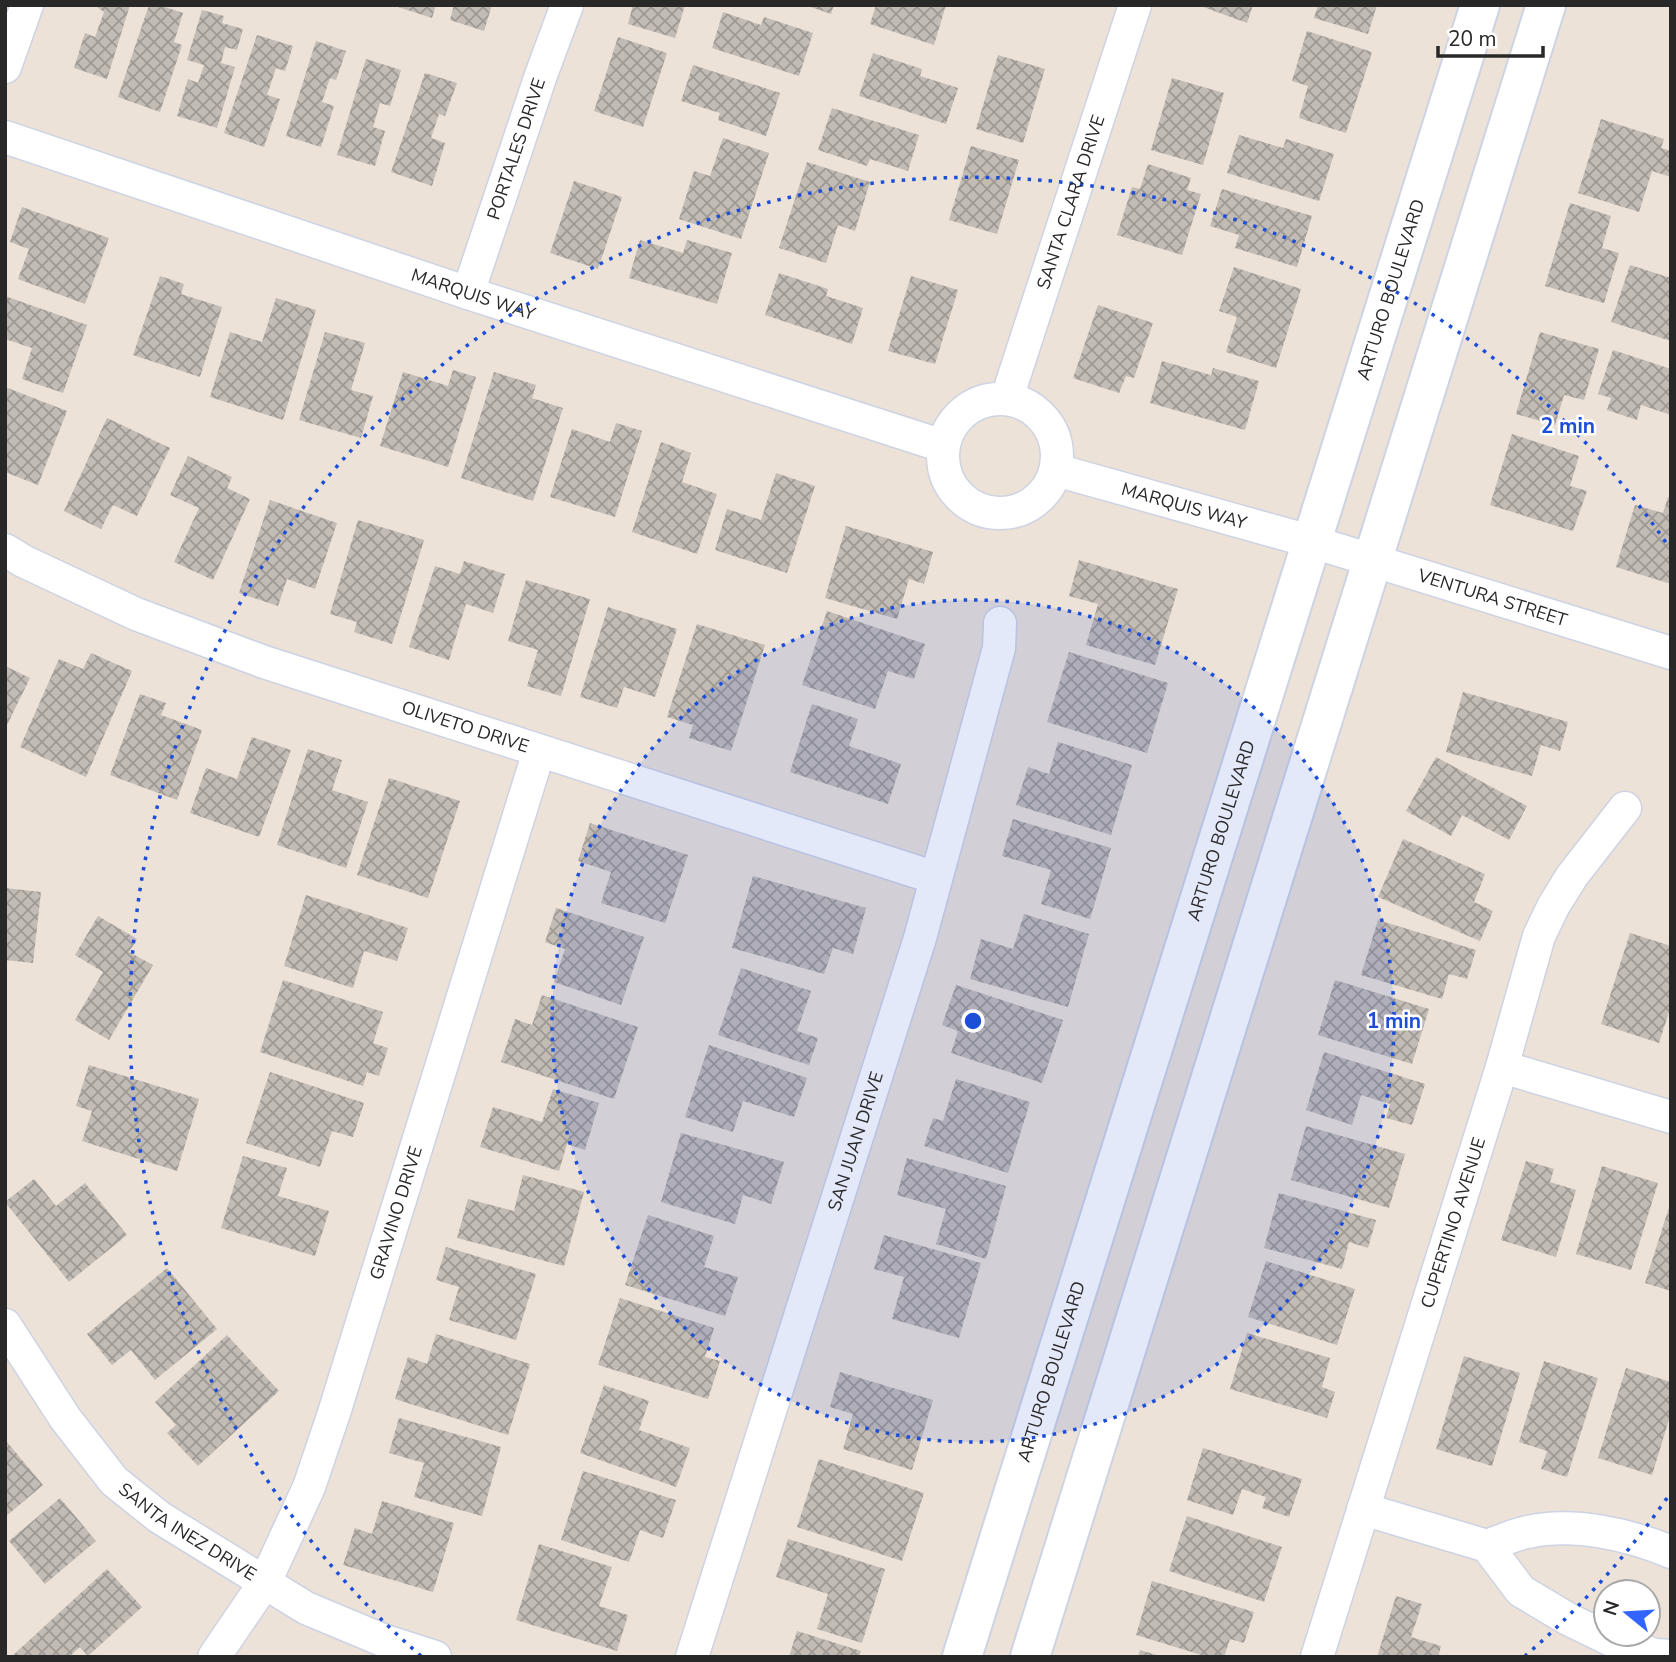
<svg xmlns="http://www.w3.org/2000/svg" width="1676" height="1662" viewBox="0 0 1676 1662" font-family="'Nunito Sans',sans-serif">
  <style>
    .building { fill: url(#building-cross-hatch) }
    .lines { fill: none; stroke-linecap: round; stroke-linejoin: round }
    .street-casing { stroke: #cdd3e3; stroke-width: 35 }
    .secondary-casing { stroke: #cdd3e3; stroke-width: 42 }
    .street { stroke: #fff; stroke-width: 32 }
    .secondary { stroke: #fff; stroke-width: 38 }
    .ring { fill: none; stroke: #1d4ed8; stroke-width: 3.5; stroke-dasharray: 3.5 7 }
    .labels { text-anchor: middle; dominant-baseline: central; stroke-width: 5; stroke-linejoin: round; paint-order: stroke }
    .street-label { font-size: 18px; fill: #282828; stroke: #fff }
    .centre { fill: #1d4ed8; stroke: #fff; stroke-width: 3.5 }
    .ring-label { font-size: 21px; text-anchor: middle; font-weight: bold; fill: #1d4ed8; stroke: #fff; stroke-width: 5; stroke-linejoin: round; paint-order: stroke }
  </style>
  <defs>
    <pattern id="building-cross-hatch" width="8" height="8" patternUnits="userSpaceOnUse" patternTransform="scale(1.75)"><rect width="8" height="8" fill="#c3bcb5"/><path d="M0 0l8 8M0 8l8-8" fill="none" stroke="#9e9993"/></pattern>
  </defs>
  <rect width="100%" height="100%" fill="#ece2d8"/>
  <path class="building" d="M94,5H130L107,79L74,68L85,33L95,37L104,12Z
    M149,5H159L183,13L174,42L182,45L160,112L118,97Z
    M392,5H436L432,18Z
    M454,5H492L484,31L450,20Z
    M633,5H685L675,38L628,24Z
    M805,5H834L831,14Z
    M876,5H946L934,45L870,24Z
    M1198,5H1253L1247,23Z
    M1318,5H1377L1368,34L1314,18Z
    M202,10L224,16L222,23L243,29L237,50L225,47L221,63L235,67L217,128L177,116L188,79L198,83L204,65L187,60Z
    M723,12L761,25L764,17L813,33L799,76L712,48Z
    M1307,31L1372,52L1346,133L1299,118L1308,86L1292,81Z
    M257,35L293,46L285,71L276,68L267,95L280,99L264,147L224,133Z
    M618,37L667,53L643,127L594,111Z
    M316,41L346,51L336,80L330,78L322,102L334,106L321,147L286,136Z
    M873,53L922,69L920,76L958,88L946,124L859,96Z
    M998,55L1045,69L1023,143L976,129Z
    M366,59L401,70L390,106L380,103L373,127L385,131L375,166L337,155Z
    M693,65L780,93L766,136L718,120L720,113L681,101Z
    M425,73L457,83L445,116L439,114L431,138L445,143L432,186L391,172Z
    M1172,78L1224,93L1203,165L1151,150Z
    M832,108L919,135L908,171L870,159L867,166L818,150Z
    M1601,119L1664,139L1661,148L1671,151V177L1652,171L1639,212L1578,193Z
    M1239,135L1283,148L1286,139L1334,154L1319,201L1227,173Z
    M723,138L769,153L741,239L679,219L694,171L710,176Z
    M971,146L1019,160L997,234L949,220Z
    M807,162L870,182L855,231L838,225L826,263L779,248Z
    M1148,164L1191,178L1187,190L1201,194L1182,255L1117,235L1132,187L1140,189Z
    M574,181L622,197L598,269L550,253Z
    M1222,189L1312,216L1297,267L1235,248L1239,235L1210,226Z
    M1570,203L1611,216L1602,248L1619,253L1604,303L1545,286Z
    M22,207L109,238L85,304L18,279L29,249L10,242Z
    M640,240L683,253L687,240L732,253L717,304L629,278Z
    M1630,265L1671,278V341L1611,322Z
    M1234,267L1301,289L1276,368L1226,352L1237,317L1219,311Z
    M779,273L828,289L826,296L863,308L852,344L765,315Z
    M160,276L184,284L181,294L222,307L200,377L133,355Z
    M911,276L958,290L935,364L888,351Z
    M5,296L87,325L63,393L22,379L32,348L5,339Z
    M276,298L316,310L283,420L210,397L230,332L262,342Z
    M1098,305L1153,323L1134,378L1126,376L1119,393L1073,378Z
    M325,332L365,343L351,390L373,396L361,438L299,420Z
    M1540,332L1599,349L1584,400L1564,395L1555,425L1516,414Z
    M1613,350L1671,369V415L1641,405L1637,420L1607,410L1611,398L1598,394Z
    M1162,361L1211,375L1213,368L1259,381L1245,430L1150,403Z
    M453,370L476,377L448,467L380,446L403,372L448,386Z
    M494,372L536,385L532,398L563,408L533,501L461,478Z
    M5,387L67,411L38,485L5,472Z
    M107,418L170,448L137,516L113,505L101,529L64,511Z
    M616,423L642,431L615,517L550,497L572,429L610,442Z
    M1512,434L1579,456L1570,486L1587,491L1573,531L1490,505Z
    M661,442L691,453L682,482L717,494L697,554L632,532Z
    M188,456L232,477L227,488L250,499L213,580L174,562L199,508L170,495Z
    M776,473L815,486L787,573L715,550L727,509L761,520Z
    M1668,497L1671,498V584L1616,567L1635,505L1663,513Z
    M270,500L337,523L315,589L287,579L278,606L239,593Z
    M358,520L424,540L392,644L354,632L357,622L330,614Z
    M846,526L933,552L924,584L909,579L897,619L825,598Z
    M1079,560L1178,589L1155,665L1086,645L1098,604L1069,596Z
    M464,561L505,574L493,613L466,604L449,660L409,647L435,566L460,574Z
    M526,580L590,599L561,696L527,686L538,650L508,641Z
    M608,607L677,629L655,697L624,687L617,708L580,697Z
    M827,611L925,644L914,679L888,671L875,709L802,685Z
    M697,624L765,645L731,751L689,738L693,725L667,717Z
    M1069,652L1168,683L1147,753L1047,722Z
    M91,653L132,671L86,777L20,747L59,659L83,669Z
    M5,666L30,678L5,729Z
    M1463,692L1568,722L1560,751L1541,745L1532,776L1446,752Z
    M140,694L166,703L161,715L202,730L177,800L110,775Z
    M812,704L858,719L849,746L901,764L888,804L790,772Z
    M252,737L291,750L259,837L190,813L206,768L237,779Z
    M1058,742L1132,765L1111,835L1016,805L1028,767L1049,774Z
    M308,749L342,760L332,790L368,802L346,868L277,845Z
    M1436,757L1527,806L1509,840L1462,815L1451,836L1406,811Z
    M389,778L460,801L428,898L357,875Z
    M1013,819L1111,848L1090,919L1041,904L1051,870L1002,856Z
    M590,823L688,855L665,923L601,903L611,872L578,861Z
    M1403,839L1485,874L1474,902L1493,911L1480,941L1378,897Z
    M753,876L866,908L853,954L833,948L824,974L732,948Z
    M5,888L41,892L33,963L5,960Z
    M306,895L408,928L397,961L364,951L353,988L284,966Z
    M556,908L644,937L621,1005L554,982L565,949L545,942Z
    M1024,914L1089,934L1068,1007L970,979L981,939L1013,949Z
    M98,916L137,939L129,952L153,965L109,1040L75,1020L103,972L75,955Z
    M1378,920L1476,950L1467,979L1449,974L1442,999L1361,975Z
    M1630,933L1671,946V1006L1659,1043L1601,1024Z
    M741,968L811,991L797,1031L818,1038L809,1065L718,1035Z
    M283,980L383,1012L373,1043L388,1048L379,1076L367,1072L363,1086L260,1052Z
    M1335,980L1429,1009L1412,1064L1318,1035Z
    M956,985L1063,1020L1042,1083L951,1053L958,1031L942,1025Z
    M542,995L638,1027L614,1099L501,1062L515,1019L532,1025Z
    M709,1045L807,1078L794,1117L743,1101L733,1132L685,1117Z
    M1324,1052L1425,1084L1412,1125L1386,1118L1390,1104L1361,1095L1352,1125L1306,1110Z
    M89,1065L199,1099L177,1171L82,1141L92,1111L76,1106Z
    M270,1072L364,1103L353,1137L332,1131L320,1167L246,1143Z
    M956,1079L1030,1102L1008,1173L924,1146L933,1118L943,1121Z
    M553,1089L599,1103L585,1150L567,1144L559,1171L480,1147L493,1107L542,1122Z
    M1306,1126L1405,1154L1389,1208L1291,1180Z
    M681,1133L784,1162L771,1204L743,1195L735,1224L661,1202Z
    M243,1156L287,1168L278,1196L329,1211L315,1256L221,1228Z
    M907,1158L1006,1186L986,1259L936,1244L946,1209L897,1195Z
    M1526,1161L1554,1169L1550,1182L1576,1190L1556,1257L1501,1240Z
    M1602,1166L1658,1183L1631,1270L1576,1254Z
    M523,1175L584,1192L564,1266L457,1238L468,1199L514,1211Z
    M34,1179L56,1206L85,1183L127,1235L69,1282L5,1202Z
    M1279,1193L1376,1220L1368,1248L1349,1242L1342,1269L1264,1248Z
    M1670,1204H1671V1291L1645,1283Z
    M648,1215L714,1236L704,1267L738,1277L725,1316L625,1285Z
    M884,1235L981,1263L959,1338L892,1319L904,1277L874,1269Z
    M446,1247L536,1274L516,1340L449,1320L459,1287L436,1280Z
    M1266,1261L1355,1289L1337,1345L1248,1317Z
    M167,1268L217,1329L155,1380L131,1350L112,1365L87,1334Z
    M620,1298L714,1328L705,1357L720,1361L708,1399L598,1365Z
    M1247,1333L1330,1358L1322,1387L1335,1392L1327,1418L1230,1389Z
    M436,1334L530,1364L508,1435L395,1399L408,1357L427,1364Z
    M227,1335L279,1391L198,1466L167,1433L176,1425L155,1402Z
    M1464,1356L1520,1373L1492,1466L1436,1449Z
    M1544,1361L1598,1378L1567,1477L1541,1469L1547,1451L1519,1442Z
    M1626,1368L1671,1382V1413L1652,1475L1598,1458Z
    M840,1372L933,1400L912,1470L843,1449L853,1414L830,1407Z
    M604,1385L649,1401L639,1430L690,1448L676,1487L580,1453Z
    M399,1418L501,1447L482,1516L414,1497L424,1463L389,1453Z
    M7,1442L43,1485L5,1517V1443Z
    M1203,1448L1302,1479L1289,1517L1262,1508L1266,1497L1242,1489L1233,1515L1187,1500Z
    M819,1459L924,1493L902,1561L797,1527Z
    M583,1471L676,1500L663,1538L640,1530L629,1562L561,1540Z
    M60,1498L96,1541L45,1584L9,1541Z
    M382,1501L454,1523L433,1592L343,1565L355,1528L372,1534Z
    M1187,1516L1282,1547L1264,1602L1169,1571Z
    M788,1539L885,1569L862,1643L817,1629L828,1594L776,1577Z
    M539,1544L612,1567L599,1606L628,1615L617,1651L516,1620Z
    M107,1569L142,1607L88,1656L80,1647L69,1657H11Z
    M1152,1581L1254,1612L1244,1643L1230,1639L1224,1657H1208L1136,1635Z
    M1396,1596L1422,1604L1411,1637L1441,1646L1438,1657H1377Z
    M797,1631L861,1651L859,1657H789Z
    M1140,1650L1160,1656V1657H1138Z"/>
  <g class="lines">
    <g class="street-casing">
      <g id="street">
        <path d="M5,67L27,5"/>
        <path id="s1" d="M5,137L468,293L943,446"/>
        <path id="s2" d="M468,293L541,75L567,5"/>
        <path id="s3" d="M1007,398L1135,5"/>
        <circle cx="1000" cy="456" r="57"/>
        <path id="s4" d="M1056,470L1313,542L1671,653"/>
        <path id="s5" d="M5,550L23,561L136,614L264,662L936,878"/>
        <path d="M1502,1067L1671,1117"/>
        <path id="s6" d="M5,1325L65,1418L114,1481L159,1517L306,1608L385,1641L435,1657"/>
        <path d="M1363,1509L1487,1546"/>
        <path d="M1671,1552C1628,1534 1574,1522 1528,1532C1515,1534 1501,1541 1487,1546L1521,1591L1568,1619L1613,1641L1655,1655L1671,1656"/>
        <path id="s7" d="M214,1657L265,1582L309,1487L334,1413L539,751"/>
        <path id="s8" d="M692,1657L920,938L999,648L1000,623"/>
        <path id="s9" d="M1317,1657L1502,1067L1539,936L1554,905L1572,876L1625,808"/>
      </g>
    </g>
    <g class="secondary-casing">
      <g id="secondary">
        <path id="s10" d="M962,1657L1480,5"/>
        <path d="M1030,1657L1546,5"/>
      </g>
    </g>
    <use href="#street" class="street"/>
    <use href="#secondary" class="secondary"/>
  </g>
  <circle cx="973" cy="1021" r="421" fill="#1d4ed8" fill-opacity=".12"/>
  <g class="ring">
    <circle cx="973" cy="1021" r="421"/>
    <path d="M1667 1498A842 842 0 0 1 1525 1656M421 1656A842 842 0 1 1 1667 544"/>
  </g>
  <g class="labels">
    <g class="street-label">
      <text stroke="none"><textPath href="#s2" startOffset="152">PORTALES DRIVE</textPath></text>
      <text stroke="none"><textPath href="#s3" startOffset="206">SANTA CLARA DRIVE</textPath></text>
      <text stroke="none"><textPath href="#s10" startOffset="1433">ARTURO BOULEVARD</textPath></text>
      <text stroke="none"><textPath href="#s1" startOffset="494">MARQUIS WAY</textPath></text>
      <text stroke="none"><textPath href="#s4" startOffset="133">MARQUIS WAY</textPath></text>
      <text stroke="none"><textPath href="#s4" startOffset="455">VENTURA STREET</textPath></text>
      <text stroke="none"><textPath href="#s5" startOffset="494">OLIVETO DRIVE</textPath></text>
      <text stroke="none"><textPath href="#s10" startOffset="866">ARTURO BOULEVARD</textPath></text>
      <text stroke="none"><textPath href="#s8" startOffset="541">SAN JUAN DRIVE</textPath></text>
      <text stroke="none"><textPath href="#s7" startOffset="483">GRAVINO DRIVE</textPath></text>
      <text stroke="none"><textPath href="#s9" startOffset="455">CUPERTINO AVENUE</textPath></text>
      <text stroke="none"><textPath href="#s10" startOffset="299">ARTURO BOULEVARD</textPath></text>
      <text stroke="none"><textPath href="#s6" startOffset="280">SANTA INEZ DRIVE</textPath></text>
    </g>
  </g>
  <circle cx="973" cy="1021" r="10" class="centre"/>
  <g class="ring-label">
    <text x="1568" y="433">2 min</text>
    <text x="1394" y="1028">1 min</text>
  </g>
  <rect width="1676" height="1662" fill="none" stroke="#282828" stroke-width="14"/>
  <g transform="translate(1627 1613) rotate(288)"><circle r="33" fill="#ffffff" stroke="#a9a9a9" stroke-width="2"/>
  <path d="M0-5L12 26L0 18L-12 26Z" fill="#3265ff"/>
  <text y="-10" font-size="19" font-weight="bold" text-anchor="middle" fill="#282828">N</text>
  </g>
  <path d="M1438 46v10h105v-10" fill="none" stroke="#282828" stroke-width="3.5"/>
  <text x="1448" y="46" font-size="21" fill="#282828" stroke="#ffffff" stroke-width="5" paint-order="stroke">20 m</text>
</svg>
